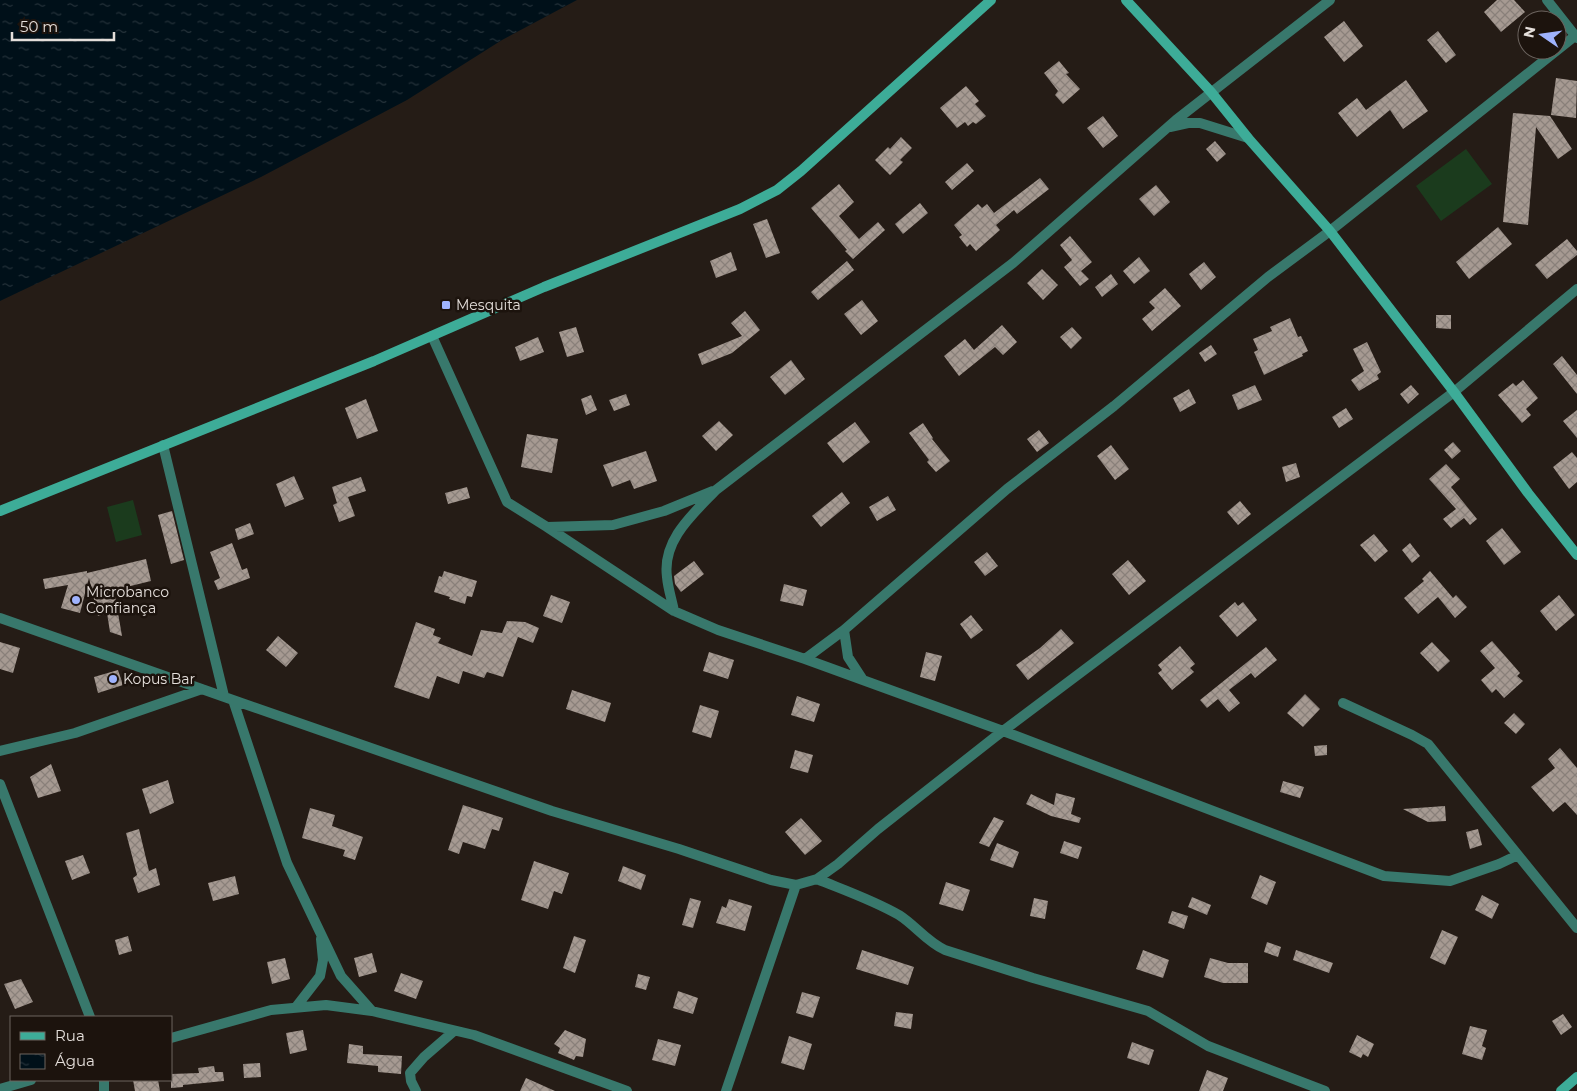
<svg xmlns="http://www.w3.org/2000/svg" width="1577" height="1091" viewBox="0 0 1577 1091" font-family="Montserrat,sans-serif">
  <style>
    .grass { fill: #1b3b1d }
    .water { fill: url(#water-ripples) }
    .building { fill: url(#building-cross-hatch) }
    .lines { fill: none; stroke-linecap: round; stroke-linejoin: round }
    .street { stroke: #38786c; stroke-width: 10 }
    .secondary { stroke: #3dac98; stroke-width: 10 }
    .poi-dot { fill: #9fb3fd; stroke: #1c130d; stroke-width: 2 }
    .labels { text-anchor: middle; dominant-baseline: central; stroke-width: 5; stroke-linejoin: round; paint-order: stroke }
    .poi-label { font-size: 14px; fill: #e4deda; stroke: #1c130d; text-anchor: start }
  </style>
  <defs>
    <pattern id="water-ripples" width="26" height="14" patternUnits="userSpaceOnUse" patternTransform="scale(1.25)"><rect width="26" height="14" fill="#001019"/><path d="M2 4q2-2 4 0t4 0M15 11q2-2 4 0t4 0" fill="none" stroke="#25323a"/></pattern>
    <pattern id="building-cross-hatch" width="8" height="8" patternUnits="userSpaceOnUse" patternTransform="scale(1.25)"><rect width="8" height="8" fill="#a69a92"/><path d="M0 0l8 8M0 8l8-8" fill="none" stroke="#89807a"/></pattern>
  </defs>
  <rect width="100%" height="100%" fill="#251c16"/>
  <path class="grass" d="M1466,149L1492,184L1441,221L1416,186Z
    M133,500L142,535L116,542L107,507Z"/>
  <path class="water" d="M0,0H577L502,40L407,100L261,177L0,301Z"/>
  <path class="building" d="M1497,0H1514L1525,12L1501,32L1484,12Z
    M1344,21L1363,46L1344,62L1324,37Z
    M1438,31L1456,55L1446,63L1427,40Z
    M1059,61L1069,73L1066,74L1080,89L1063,104L1055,95L1058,91L1044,73Z
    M1556,78L1577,81L1576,118L1551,115Z
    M1406,80L1428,111L1403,129L1390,110L1357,137L1338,113L1357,98L1366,110Z
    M966,86L979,101L975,104L986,116L976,124L973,122L968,126L965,122L957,128L940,108Z
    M1513,113L1550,116L1572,149L1558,159L1536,127L1528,225L1503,222Z
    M1103,116L1118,136L1103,148L1087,128Z
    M901,137L912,148L900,160L903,162L890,175L875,160L888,147L890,149Z
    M1215,141L1226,154L1217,162L1206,149Z
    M967,163L974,171L952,190L945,182Z
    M1040,178L1049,189L1017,214L1014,210L996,225L1000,230L976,251L970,244L967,247L959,237L962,235L954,225L978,204L982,208L987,204L994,213Z
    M839,184L854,202L839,216L859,239L878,222L885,230L853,259L845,251L847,250L811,208Z
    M1156,185L1170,202L1154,216L1139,199Z
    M920,203L928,213L903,234L895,224Z
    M767,219L780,253L766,258L753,224Z
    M1498,227L1512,244L1469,279L1456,262Z
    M1070,236L1092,262L1081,271L1089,279L1080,286L1064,267L1072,260L1060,245Z
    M1567,239L1577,251V255L1547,279L1535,265Z
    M731,252L737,270L716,278L710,261Z
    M1139,257L1150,271L1134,284L1123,271Z
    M847,261L854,270L818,300L811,292Z
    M1204,262L1216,277L1201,290L1189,274Z
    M1042,269L1058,285L1043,300L1027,283Z
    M1111,274L1118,284L1102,297L1095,287Z
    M1165,288L1181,306L1152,331L1142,319L1155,308L1149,302Z
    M862,300L878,321L861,335L844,314Z
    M745,311L760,330L732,353L702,365L698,354L742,336L731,323Z
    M1436,315H1451V329L1436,328Z
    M1290,318L1298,337L1301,336L1308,351L1302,354L1303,356L1264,375L1254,352L1258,350L1253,339L1272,331L1270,327Z
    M1002,325L1017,342L1003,355L995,347L959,376L944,356L965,339L974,350Z
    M576,327L584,352L567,357L559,332Z
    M1072,327L1082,338L1071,349L1060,337Z
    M538,337L544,352L520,361L515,347Z
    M1367,342L1381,372L1377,375L1379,379L1359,391L1351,380L1364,371L1353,349Z
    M1211,345L1217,354L1205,362L1199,353Z
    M1562,356L1577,375V394L1553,364Z
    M791,360L805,379L785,395L770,377Z
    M1523,380L1538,398L1526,409L1531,415L1522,423L1498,395L1513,383L1516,386Z
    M1255,385L1262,400L1238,410L1232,395Z
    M1411,385L1419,394L1408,404L1400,394Z
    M1189,389L1196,403L1180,412L1173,398Z
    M626,394L630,405L614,411L609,400Z
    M591,395L597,410L586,415L581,399Z
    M366,399L378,431L357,439L345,408Z
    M1346,408L1353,419L1339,428L1332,417Z
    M1577,410V438L1563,421Z
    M719,421L733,435L716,451L702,436Z
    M855,422L870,442L843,463L827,443Z
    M923,423L933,438L932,439L950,461L936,472L927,462L929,460L909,433Z
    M1039,430L1049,443L1037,452L1027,439Z
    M527,434L558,439L552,473L521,467Z
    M1453,442L1461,451L1452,459L1444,450Z
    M1111,445L1129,469L1115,480L1097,456Z
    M646,451L657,481L634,489L630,480L612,487L603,465Z
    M1572,452L1577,458V482L1569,489L1553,467Z
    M1296,463L1300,477L1286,482L1282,467Z
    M1446,464L1460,479L1451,487L1477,519L1470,525L1464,518L1451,528L1443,519L1456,509L1429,479Z
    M294,476L304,499L285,507L276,484Z
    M361,477L366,491L348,497L355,516L339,522L333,505L337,503L332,487Z
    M467,487L470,498L448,504L445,493Z
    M842,492L850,503L821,527L812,516Z
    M888,496L896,510L877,521L869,507Z
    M1240,501L1251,514L1238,525L1227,512Z
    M172,511L184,560L171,564L158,515Z
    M250,523L254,534L238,540L235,529Z
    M1502,528L1521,552L1504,565L1486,541Z
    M1374,534L1388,551L1375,562L1360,545Z
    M232,543L242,570L247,568L250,578L218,590L214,581L220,578L210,552Z
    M1410,543L1420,556L1412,563L1402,550Z
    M987,552L998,566L985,576L974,562Z
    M146,559L151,581L114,590L122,636L110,632L107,613L98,616L89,578L80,613L61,608L68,585L45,589L43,579L87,571V573Z
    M1128,560L1146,581L1129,595L1112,574Z
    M694,561L704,574L681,592L675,584L674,576Z
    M444,571L477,581L472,597L467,596L465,604L449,599L450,597L434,592L439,576L442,577Z
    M1430,571L1453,598L1456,595L1467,607L1455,618L1438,597L1418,614L1404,598L1424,581L1422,579Z
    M784,584L807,590L803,606L780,601Z
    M551,595L570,602L562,623L543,616Z
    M1559,595L1575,615L1556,631L1540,611Z
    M1235,602L1238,606L1243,602L1257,620L1237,637L1219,616Z
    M971,615L983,630L971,639L960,624Z
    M507,621L525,622L539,628L533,643L518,637L503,677L487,672L484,678L463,671L459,684L437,676L429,699L394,687L416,622L435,629L433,635L441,638L438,643L472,656L481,630L502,633Z
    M1061,629L1074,643L1028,680L1016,665L1040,648Z
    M278,636L298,653L286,667L266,650Z
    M1492,641L1520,673L1517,676L1523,681L1504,698L1496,689L1492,693L1481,680L1495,668L1480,651Z
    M0,642L20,648L13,673L0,669Z
    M1432,642L1450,661L1438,672L1420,653Z
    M1180,646L1195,664L1190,668L1194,672L1172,690L1158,673L1162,670L1158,665Z
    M1266,647L1277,660L1255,678L1251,673L1229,690L1240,703L1229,712L1218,699L1207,708L1200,700Z
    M709,652L734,660L728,679L703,671Z
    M926,652L942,656L935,681L920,677Z
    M118,670L123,685L98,693L94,677Z
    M572,690L611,703L605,722L566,709Z
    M1305,694L1320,709L1303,727L1287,713Z
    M797,696L820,704L814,722L791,715Z
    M700,705L719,711L711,738L692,732Z
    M1514,713L1525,724L1516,734L1504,723Z
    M1327,745V755L1315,756L1314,746Z
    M1560,748L1577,768V815L1565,802L1553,812L1531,787L1555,768L1548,759Z
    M795,750L813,755L808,773L790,768Z
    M51,764L61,791L38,798L30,777Z
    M168,780L174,803L150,814L142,789Z
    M1283,781L1304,787L1300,798L1280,792Z
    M1056,793L1075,798L1071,814L1081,818L1079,823L1051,816L1026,804L1031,794L1054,805Z
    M463,805L503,818L499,831L492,829L485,849L463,842L459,854L448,850Z
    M1445,806L1446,821L1428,822L1403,809Z
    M310,808L335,815L332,826L363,837L355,860L343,856L345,850L302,838Z
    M994,817L1004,821L989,847L979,843Z
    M801,818L822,841L805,855L785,832Z
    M139,829L149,871L156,868L160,885L138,893L133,878L137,875L126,833Z
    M1478,829L1482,845L1470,849L1466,832Z
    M1064,841L1082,847L1078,859L1060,853Z
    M997,843L1019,852L1013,868L990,860Z
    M83,855L90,873L72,880L65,861Z
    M534,861L569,873L562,894L554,891L548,909L521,900Z
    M623,866L646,875L641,890L618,881Z
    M1260,875L1276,882L1267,905L1251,898Z
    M235,876L239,894L213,901L208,883Z
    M946,882L970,890L963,911L939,904Z
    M1482,895L1499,904L1492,919L1475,910Z
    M1192,897L1211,905L1207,915L1188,907Z
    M690,898L701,901L693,928L682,925Z
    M1034,898L1048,901L1045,919L1030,916Z
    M729,899L752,906L745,931L716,923L722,906L726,908Z
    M1172,911L1188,916L1184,929L1168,923Z
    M1442,930L1458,937L1445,965L1430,958Z
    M128,936L132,951L119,955L115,940Z
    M574,936L586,940L575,973L563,968Z
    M1267,942L1281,947L1278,957L1264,952Z
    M862,950L914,967L908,985L856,969Z
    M1143,950L1169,960L1163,978L1136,969Z
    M1296,950L1333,963L1329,973L1293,960Z
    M372,953L377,972L359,977L354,958Z
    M285,958L290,979L272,984L267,962Z
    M1210,958L1228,963H1248V983H1223L1204,977Z
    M401,973L423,981L416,999L394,991Z
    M638,974L650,977L646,990L635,987Z
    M21,979L33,1002L15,1009L4,984Z
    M678,991L698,998L693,1014L673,1008Z
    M802,992L820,997L813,1018L796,1013Z
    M896,1012L913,1014L911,1029L894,1026Z
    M1563,1014L1572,1027L1561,1035L1552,1021Z
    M1470,1026L1487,1030L1482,1046L1486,1048L1482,1060L1462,1054Z
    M303,1030L307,1050L290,1054L286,1033Z
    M565,1030L586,1039L583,1057L576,1056L574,1060L558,1053L560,1048L554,1044Z
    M1357,1035L1374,1044L1368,1057L1363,1054L1361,1058L1349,1052Z
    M789,1036L812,1044L804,1070L781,1063Z
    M658,1039L681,1045L675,1066L652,1060Z
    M1132,1042L1154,1050L1149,1065L1127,1058Z
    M349,1044L363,1046V1054L402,1056L401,1074L378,1072V1066L347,1063Z
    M260,1063L261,1077L244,1078L243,1064Z
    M214,1066L215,1072H223L224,1081L183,1085V1087L171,1088V1074L199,1073L198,1068Z
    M1207,1070L1228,1078L1223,1091H1199Z
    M526,1078L555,1091H520Z
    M133,1080H158L160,1091H135Z"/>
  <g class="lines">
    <path class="street" d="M1547,0L1577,38
      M1170,127L1188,123H1200L1248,138
      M432,336L507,502L547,527L674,611L718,630L805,659L1003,731L1384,876L1450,881L1499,864L1518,855
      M163,445L224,696
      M547,527L613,525L664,511L713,491
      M674,611C672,600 668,589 667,577C662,540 693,514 716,490L1013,263L1176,120L1330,0
      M0,618L233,700L552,811L679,849L771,880L796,885L817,879L838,864L878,829L995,737L1454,392L1577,289
      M844,630L848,657L863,680
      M805,659L844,630L1007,489L1114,406L1268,277L1330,231L1575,36
      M233,700L287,863L341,976L372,1011
      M1343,703L1412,735L1428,744L1577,928
      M0,751L75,733L202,689
      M0,784L90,1017
      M817,879C844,890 873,900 899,915C915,925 927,942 945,950L1033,978L1148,1011L1208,1046L1325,1091
      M296,1007L320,976L323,960L321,939
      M171,1038L271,1010L326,1005L372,1011L474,1035L627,1091
      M0,1089L31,1080
      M104,1091V1080
      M416,1091L411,1081L410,1073L424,1057L454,1031
      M726,1091L796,885"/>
    <path class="secondary" d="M1126,0L1211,92L1248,138L1330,231L1454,392L1528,493L1577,555
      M0,511L374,361L544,287L740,209L777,190L801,171L991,0
      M1561,1091L1577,1077"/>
  </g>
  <g class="poi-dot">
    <rect x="441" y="300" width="10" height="10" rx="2.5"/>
    <circle cx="76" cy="600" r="5"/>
    <circle cx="113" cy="679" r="5"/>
  </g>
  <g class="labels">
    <g class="poi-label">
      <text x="456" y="305">Mesquita</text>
      <text x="86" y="592">Microbanco<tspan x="86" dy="16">Confiança</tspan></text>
      <text x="123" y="679">Kopus Bar</text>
    </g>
  </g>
  <rect x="10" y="1016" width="162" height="65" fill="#1c130d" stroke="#6c645f"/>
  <rect x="20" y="1032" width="25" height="8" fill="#3dac98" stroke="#6c645f"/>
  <text x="55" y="1041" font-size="15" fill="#e4deda">Rua</text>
  <rect x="20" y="1054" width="25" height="15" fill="url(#water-ripples)" stroke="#6c645f"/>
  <text x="55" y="1066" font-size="15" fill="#e4deda">Água</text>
  <g transform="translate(1542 35) rotate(283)"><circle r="24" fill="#1c130d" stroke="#6c645f"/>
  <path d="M0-4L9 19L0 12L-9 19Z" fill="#9fb3fd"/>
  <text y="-8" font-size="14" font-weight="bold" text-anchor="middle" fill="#e4deda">N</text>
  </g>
  <path d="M12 32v8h102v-8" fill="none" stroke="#e4deda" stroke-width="2.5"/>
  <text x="20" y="32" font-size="15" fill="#e4deda" stroke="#1c130d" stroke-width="4" paint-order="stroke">50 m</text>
</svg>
